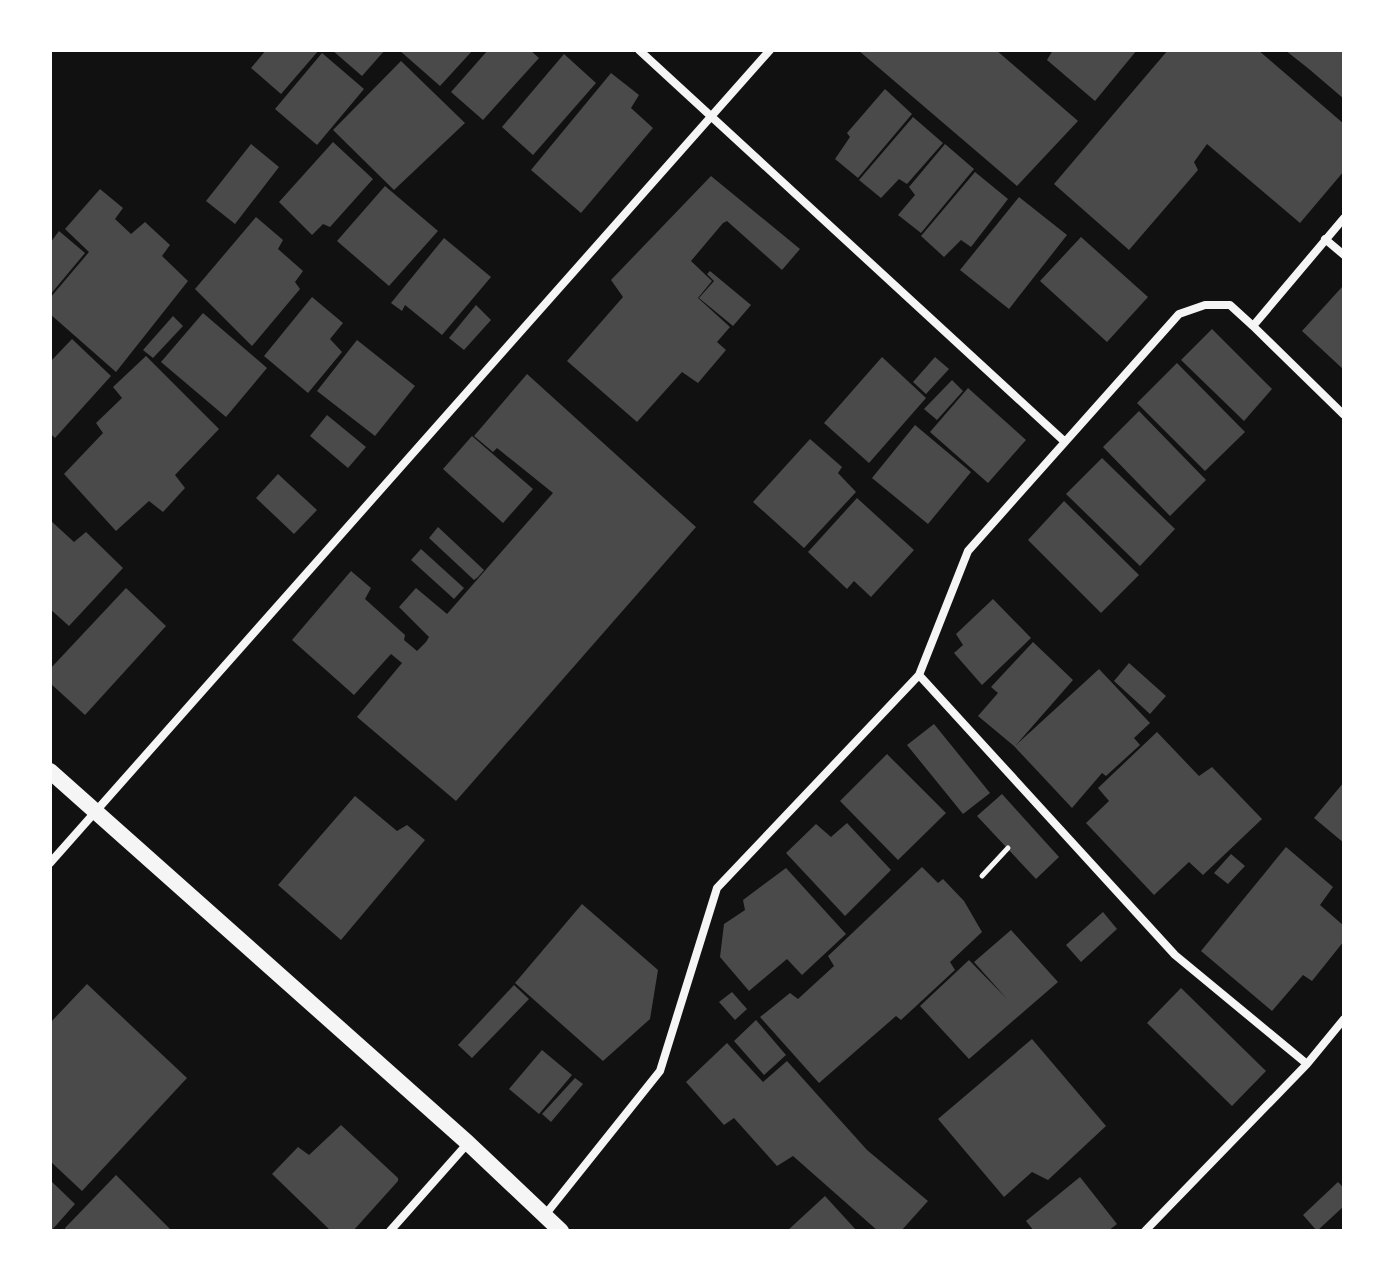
<svg xmlns="http://www.w3.org/2000/svg" width="1394" height="1281" viewBox="0 0 1394 1281" font-family="Barlow,sans-serif">
  <style>
    .building { fill: #4a4a4a }
    .lines { fill: none; stroke-linecap: round; stroke-linejoin: round }
    .path { stroke: #f5f5f5; stroke-width: 5 }
    .minor { stroke: #f5f5f5; stroke-width: 8 }
    .secondary { stroke: #f5f5f5; stroke-width: 16 }
  </style>
  <rect width="100%" height="100%" fill="#111"/>
  <path class="building" d="M266,50H319L281,94L251,68Z
    M332,50H385L362,76Z
    M399,50H473L440,86Z
    M488,50H530L539,58L483,120L451,92Z
    M858,50H996L1078,121L1017,186Z
    M1053,50H1137L1095,101L1047,60Z
    M1168,50H1258L1344,124V171L1300,223L1207,144L1194,162L1198,170L1129,250L1054,184Z
    M1285,50H1344V99L1309,69Z
    M322,53L364,89L317,145L275,109Z
    M564,54L596,83L533,155L502,127Z
    M401,61L465,123L394,190L333,130Z
    M611,73L639,95L631,108L653,128L581,213L531,170Z
    M885,89L912,114L858,178L835,159L850,137L847,133Z
    M913,117L943,143L907,184L899,179L881,198L859,180Z
    M333,142L373,179L330,227L323,224L312,235L279,202Z
    M251,144L279,167L235,224L206,201Z
    M945,144L974,169L921,233L898,215L915,195L909,187Z
    M975,172L1008,199L971,247L961,240L944,257L921,236Z
    M711,176L800,249L782,270L727,221L723,223L691,261L712,281L698,298L730,327L717,342L726,350L698,383L682,372L637,422L567,361L623,297L611,280Z
    M385,186L438,231L389,286L337,241Z
    M100,189L123,208L115,219L131,234L145,222L170,245L162,256L188,281L116,372L50,314V298L89,252L65,229Z
    M1019,197L1067,235L1009,309L960,270Z
    M256,217L283,240L278,249L303,271L295,282L300,289L252,346L195,289Z
    M59,231L85,253L50,295V243Z
    M1081,237L1148,297L1107,342L1040,281Z
    M444,238L491,277L442,335L405,305L402,311L391,303Z
    M710,271L751,305L733,326L699,298L714,281L707,274Z
    M1342,287L1344,289V370L1302,331Z
    M312,297L343,323L330,339L342,352L308,393L264,356Z
    M476,305L491,320L464,350L449,338Z
    M203,313L267,368L226,417L161,362Z
    M173,316L183,326L153,358L143,350Z
    M1212,329L1272,389L1244,421L1181,360Z
    M72,339L111,376L55,438L50,433V362Z
    M357,340L415,386L375,436L317,391Z
    M146,356L219,429L175,475L185,488L163,512L149,501L116,531L64,474L103,433L96,423L122,398L113,387Z
    M882,357L926,398L869,463L824,423Z
    M935,357L949,369L926,394L913,382Z
    M1177,363L1245,432L1205,471L1137,403Z
    M527,374L696,527L456,801L357,717L402,663L391,654L354,695L292,640L351,571L371,588L365,599L405,635L404,640L417,651L426,642L429,637L399,607L416,588L447,614L553,493L497,448L493,452L474,436Z
    M952,380L963,391L937,420L924,409Z
    M968,388L1026,440L988,483L930,432Z
    M1139,411L1206,480L1170,516L1103,447Z
    M327,415L366,447L348,468L310,436Z
    M915,425L971,472L928,524L872,478Z
    M472,436L533,489L503,523L443,469Z
    M810,439L842,467L838,473L856,492L804,548L753,502Z
    M1102,458L1175,529L1140,566L1066,494Z
    M278,474L317,510L294,534L256,498Z
    M857,498L914,550L871,597L854,581L847,589L808,552Z
    M1064,501L1139,575L1101,613L1028,540Z
    M50,520L74,542L86,532L123,568L69,626L50,609Z
    M438,527L484,570L478,577L474,580L429,538Z
    M421,549L464,588L454,599L411,560Z
    M126,588L166,626L85,715L50,683V669Z
    M993,599L1031,638L982,685L954,653L963,645L956,634Z
    M1033,642L1073,680L1016,745L1099,669L1150,723L1134,738L1140,745L1106,776L1102,773L1072,808L1014,746L978,716L998,693L991,687Z
    M1129,663L1166,696L1150,714L1114,681Z
    M934,724L990,793L963,814L907,745Z
    M1157,732L1199,776L1212,767L1262,819L1203,875L1189,862L1154,895L1086,823L1109,801L1098,788Z
    M887,754L946,813L898,860L840,801Z
    M1344,782V843L1314,818Z
    M1002,794L1059,857L1036,879L977,816Z
    M355,796L397,831L407,825L425,840L341,940L278,885Z
    M847,823L891,870L845,916L786,853L816,824L831,837Z
    M1286,847L1333,887L1320,905L1344,926V941L1312,981L1303,975L1272,1011L1201,951Z
    M1231,854L1245,866L1228,884L1214,873Z
    M922,867L938,883L943,879L964,901L982,932L950,962L955,970L901,1020L896,1016L819,1083L760,1017L790,993L798,999L834,966L828,956Z
    M786,868L846,934L802,975L787,959L749,991L720,957L724,924L745,910L743,900Z
    M582,904L658,970L650,1019L603,1061L515,983Z
    M1103,912L1117,929L1081,962L1066,945Z
    M1011,930L1058,982L969,1059L920,1006L969,960L1007,999L974,962Z
    M87,984L187,1078L82,1191L50,1161V1023Z
    M514,985L529,999L472,1058L458,1045Z
    M1181,988L1266,1071L1232,1106L1147,1023Z
    M732,992L747,1009L735,1020L719,1002Z
    M756,1020L786,1055L764,1075L734,1041Z
    M1032,1039L1106,1126L1048,1180L1032,1172L1004,1197L938,1119Z
    M727,1043L763,1082L787,1061L867,1150L928,1201L901,1231H878L793,1156L777,1166L734,1118L724,1125L686,1082Z
    M542,1050L572,1075L539,1114L509,1089Z
    M575,1078L583,1084L551,1122L542,1114Z
    M341,1125L398,1178V1181L353,1231H331L272,1174L298,1147L309,1155Z
    M116,1175L172,1231H67L65,1228Z
    M1080,1177L1117,1224L1108,1231H1034L1026,1221Z
    M50,1180L75,1204L51,1231H50Z
    M1338,1182L1344,1188V1206L1317,1231L1303,1215Z
    M825,1196L857,1231H787Z"/>
  <g class="lines">
    <path class="path" d="M982,876L1008,848"/>
    <path class="minor" d="M639,50L1065,442
      M1325,239L1344,255
      M1253,326L1344,415
      M919,675L1175,955L1307,1064
      M50,863L770,50
      M545,1215L660,1071L717,888L919,675L968,551L1179,314L1205,305H1230L1253,326L1344,218
      M390,1231L468,1143
      M1145,1231L1307,1064L1344,1019"/>
    <path class="secondary" d="M50,771L468,1143L561,1231"/>
  </g>
  <rect width="1394" height="1281" fill="none" stroke="#ffffff" stroke-width="104"/>
</svg>
